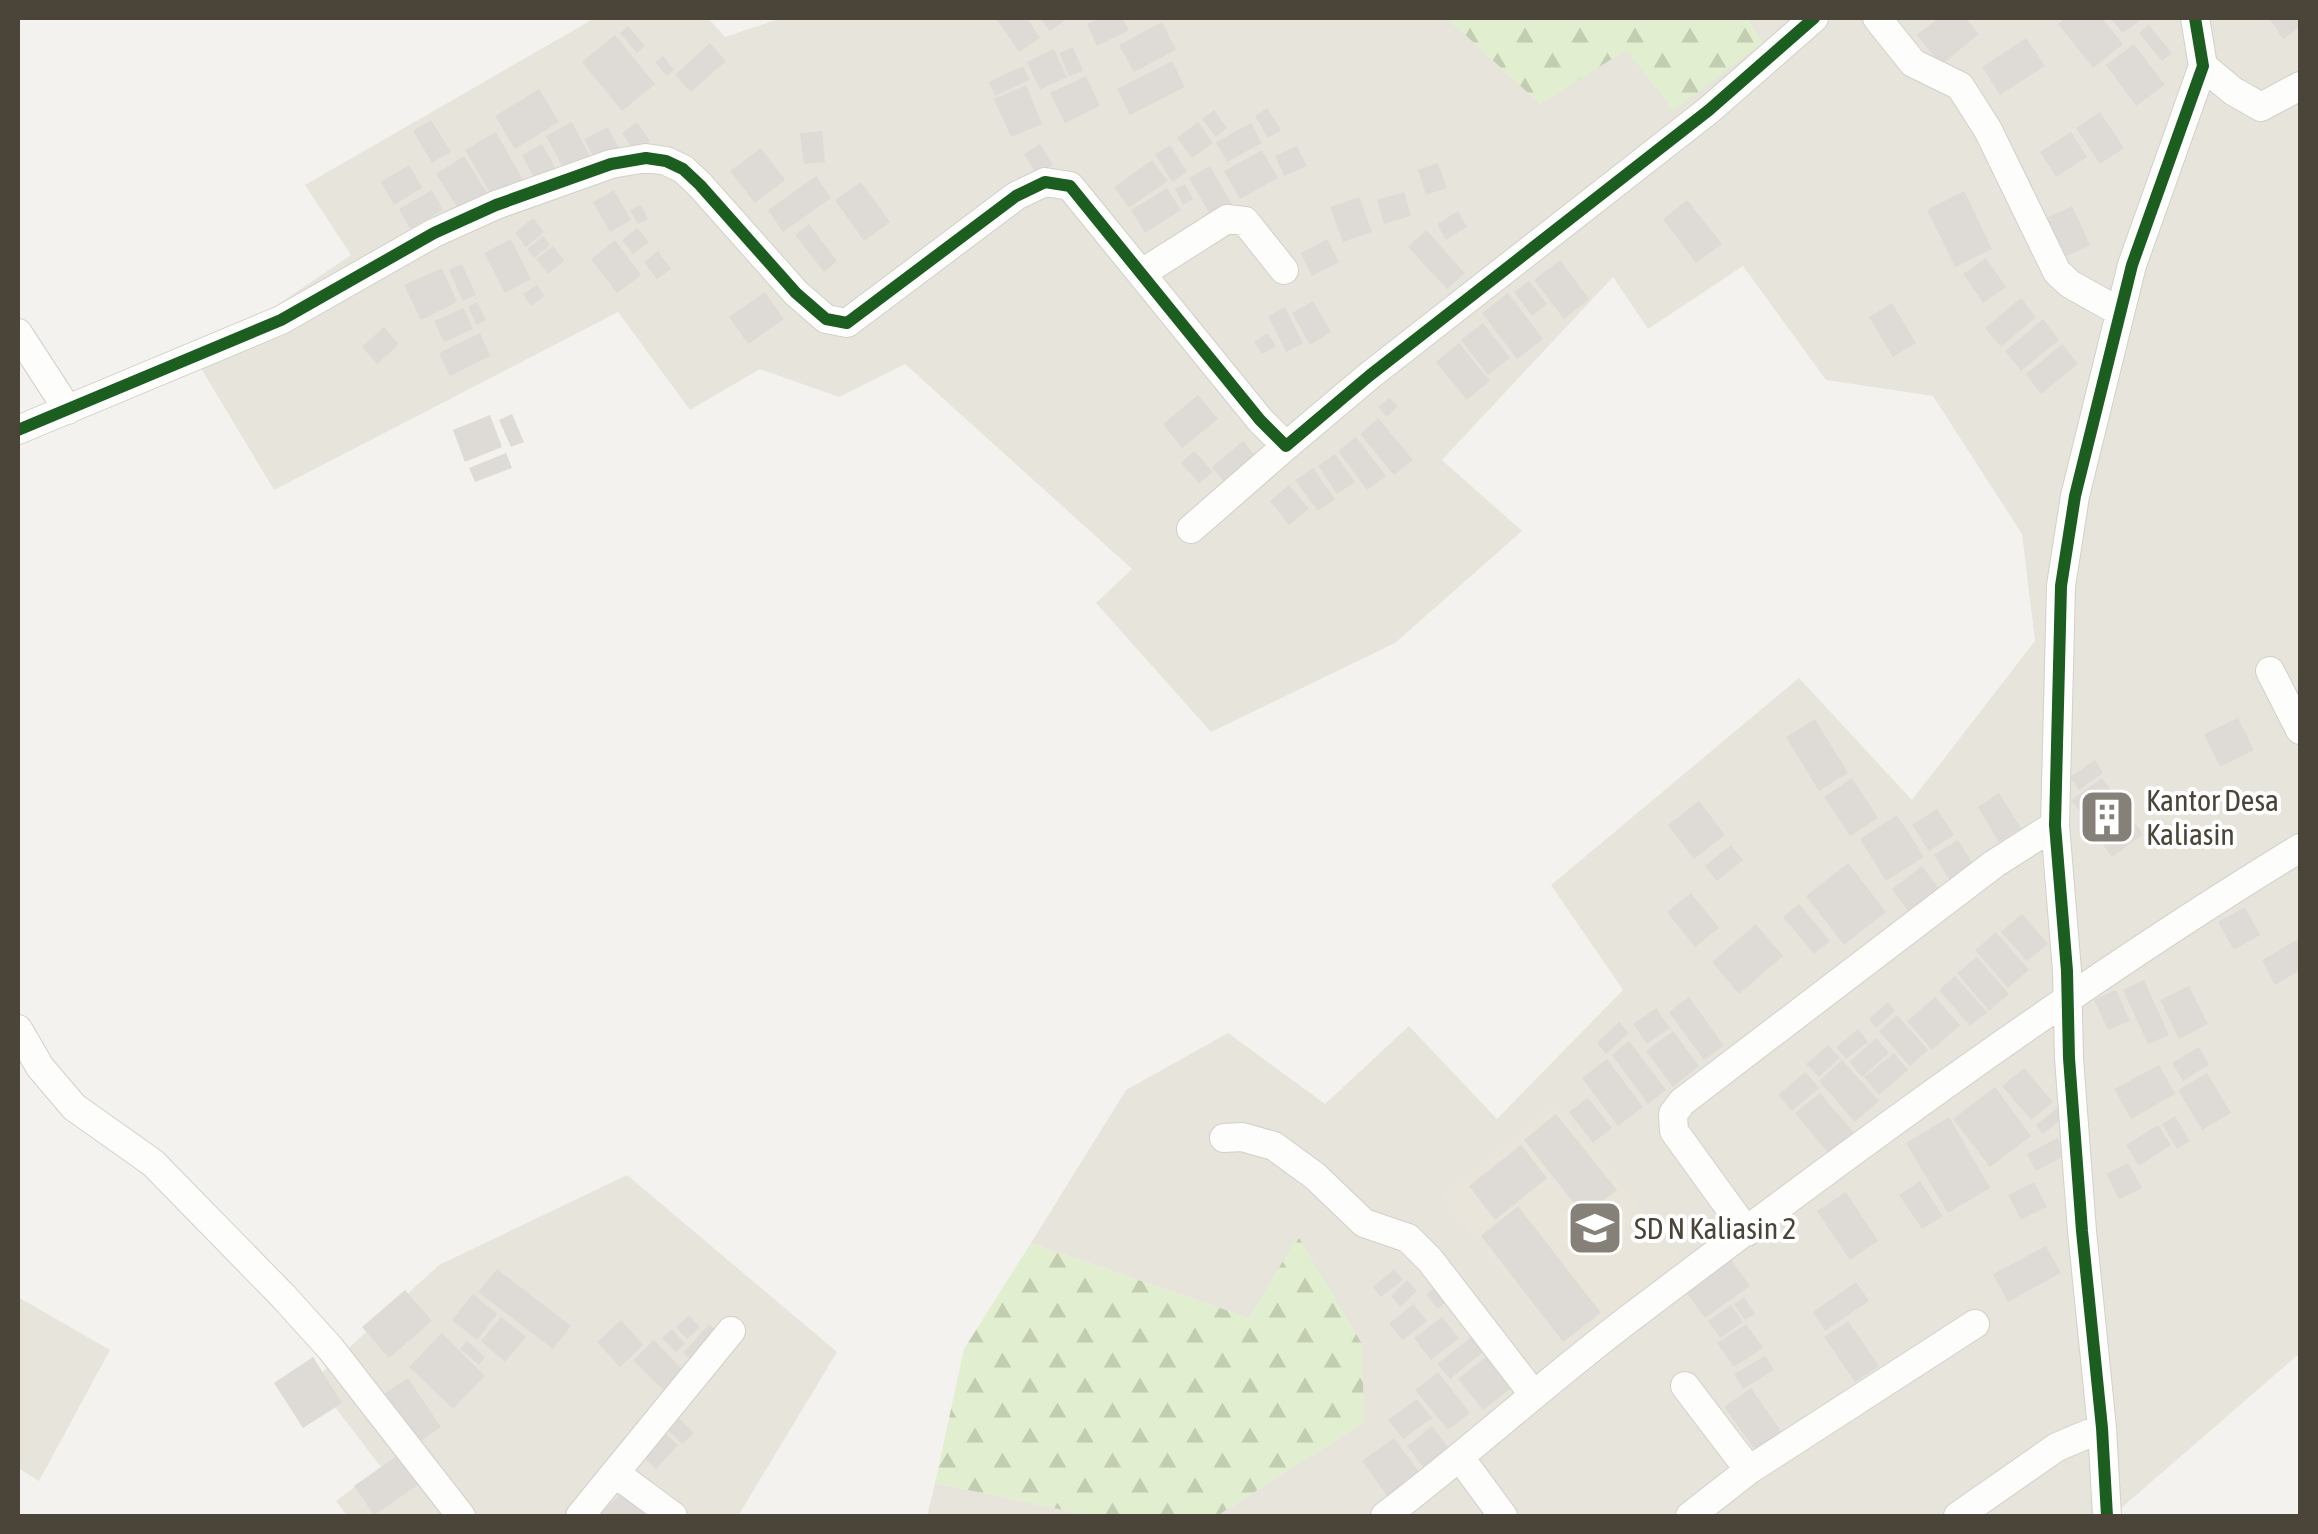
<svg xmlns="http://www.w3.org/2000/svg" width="2318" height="1534" viewBox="0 0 2318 1534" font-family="'Asap Condensed',sans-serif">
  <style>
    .residential { fill: #e7e4dc }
    .education { fill: #eae5da; fill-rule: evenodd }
    .forest { fill: url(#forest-firs) }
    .building { fill: #dedbd6 }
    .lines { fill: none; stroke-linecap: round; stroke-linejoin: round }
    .minor-casing { stroke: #d2d0cb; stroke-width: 30 }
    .minor { stroke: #fdfdfc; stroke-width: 28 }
    .cycleway-casing { stroke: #fff; stroke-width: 19 }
    .cycleway { stroke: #1b5e20; stroke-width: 12 }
    .labels { text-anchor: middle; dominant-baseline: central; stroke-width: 8; stroke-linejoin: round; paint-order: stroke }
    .poi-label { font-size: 30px; fill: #4b4439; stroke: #fff; text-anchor: start }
  </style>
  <defs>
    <pattern id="forest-firs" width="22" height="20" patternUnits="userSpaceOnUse" patternTransform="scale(2.5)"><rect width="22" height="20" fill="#e1eecf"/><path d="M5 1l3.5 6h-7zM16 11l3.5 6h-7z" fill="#c3cdb2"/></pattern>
  </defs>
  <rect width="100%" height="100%" fill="#f4f2ee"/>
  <path class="residential" d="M595,18H708L725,37L782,18H1447L1540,104L1626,49L1762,43L1747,18H2300V1353L2112,1516H1217L1364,1422L1299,1237L1249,1318L1031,1243L1126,1090L1228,1033L1325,1104L1409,1026L1497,1119L1623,990L1551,885L1799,678L1912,800L2035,641L2022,534L1933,396L1826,380L1743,266L1648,329L1613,277L1442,460L1522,531L1395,643L1211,732L1096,603L1132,569L905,364L839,397L760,369L690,410L618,312L274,490L196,360L351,255L305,185Z
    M627,1175L837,1352L738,1516H347L336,1501L381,1467L314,1380L439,1265Z
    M18,1297L110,1350L39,1481L18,1468Z
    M935,1483L1092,1516H927Z"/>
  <path class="education" d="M1554,1105L1685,1263L1573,1356L1442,1197ZM1555,1115L1617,1190L1585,1216L1524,1140ZM1521,1145L1547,1177L1496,1219L1470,1186ZM1518,1207L1563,1341L1481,1236Z"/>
  <path class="forest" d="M1447,18H1747L1763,42L1674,111L1626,50L1540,104Z
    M1298,1236L1362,1344L1364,1422L1217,1516H1092L935,1483L964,1349L1031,1243L1249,1318Z"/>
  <path class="building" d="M996,18H1027L1040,38L1019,52Z
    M1040,18H1068L1050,31Z
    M1101,18H1122L1129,30L1097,46L1087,24Z
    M1938,18H1966L1979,34L1941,65L1917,35Z
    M2066,18H2102L2123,44L2093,68L2058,24Z
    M2110,18H2143L2123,33Z
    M2269,18H2300V27L2283,39Z
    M1162,22L1176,50L1134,72L1119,45Z
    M2149,25L2172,53L2162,61L2139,33Z
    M628,26L645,46L637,53L620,33Z
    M615,35L655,84L622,111L582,62Z
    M2026,38L2045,66L2000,95L1982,67Z
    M710,43L726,61L691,92L675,75Z
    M2134,44L2165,85L2136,106L2106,65Z
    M1073,47L1083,71L1069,76L1059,53Z
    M1054,49L1067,77L1040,90L1027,62Z
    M663,56L674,70L667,76L655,62Z
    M1172,61L1185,87L1130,115L1117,89Z
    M1023,66L1030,80L995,96L989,82Z
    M1086,76L1100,106L1065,123L1050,93Z
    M1026,85L1042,124L1011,137L994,99Z
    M539,89L559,122L515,149L495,116Z
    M1267,108L1281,130L1268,138L1255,116Z
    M1214,110L1227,128L1216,137L1202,119Z
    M2100,112L2124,148L2100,164L2076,128Z
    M431,120L451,152L432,163L413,131Z
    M572,122L593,162L567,175L546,136Z
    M637,122L650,141L635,152L622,133Z
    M1198,122L1213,143L1192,158L1177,138Z
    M1251,123L1262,143L1227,162L1216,142Z
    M608,127L622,154L598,166L584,139Z
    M822,131L825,162L804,164L800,133Z
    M496,132L523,180L493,198L465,150Z
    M2071,132L2087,157L2056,177L2040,152Z
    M542,144L557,171L536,182L522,155Z
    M1040,144L1053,165L1037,175L1024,154Z
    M1170,145L1187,172L1172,182L1155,154Z
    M1297,146L1307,166L1284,176L1275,156Z
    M761,148L785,180L755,203L730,171Z
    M1262,150L1278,178L1240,199L1224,171Z
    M464,156L488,194L460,212L436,174Z
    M1152,160L1168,181L1129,208L1114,187Z
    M1438,163L1447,188L1426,195L1418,170Z
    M409,165L422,188L394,205L381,182Z
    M1210,166L1232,204L1211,216L1189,178Z
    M816,176L831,198L783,232L768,210Z
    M861,182L890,222L864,241L835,200Z
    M1185,184L1193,199L1183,205L1175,189Z
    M1167,188L1181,210L1145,233L1131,210Z
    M432,190L443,210L410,229L399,209Z
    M614,190L631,220L610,232L593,202Z
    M1964,191L1992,249L1955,267L1927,210Z
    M1404,192L1411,216L1384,224L1377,200Z
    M1359,197L1372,232L1343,242L1330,207Z
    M1687,200L1722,244L1696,263L1663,219Z
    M641,205L648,219L638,224L630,210Z
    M2072,206L2090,245L2061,259L2042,220Z
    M1458,211L1467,227L1446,240L1437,224Z
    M533,218L544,232L526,247L515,233Z
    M809,224L837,261L824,272L795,235Z
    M637,228L649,242L633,254L622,240Z
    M1426,230L1465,273L1447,289L1408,247Z
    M543,236L550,245L534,258L527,249Z
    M511,239L531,279L505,293L484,253Z
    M1327,239L1339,262L1312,276L1301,253Z
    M615,240L641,275L617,293L591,259Z
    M553,246L564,261L548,274L536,259Z
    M658,251L671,269L657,279L644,262Z
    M1986,258L2006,287L1983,303L1963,274Z
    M1560,260L1589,299L1564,319L1534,280Z
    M462,264L476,295L463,301L449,270Z
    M442,268L457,302L421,320L404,285Z
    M1529,281L1547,304L1532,316L1514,292Z
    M537,285L545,296L531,306L523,294Z
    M765,292L784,319L748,344L729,317Z
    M1508,293L1543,339L1517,359L1482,313Z
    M2021,298L2036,317L2001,347L1985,328Z
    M1313,301L1331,332L1310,345L1292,313Z
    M477,302L486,320L477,325L468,307Z
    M1892,303L1916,343L1893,357L1869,317Z
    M1285,307L1303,343L1286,352L1268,316Z
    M464,308L473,329L444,342L434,321Z
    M2043,319L2059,340L2021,371L2005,351Z
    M1483,323L1510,358L1488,375L1461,340Z
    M384,327L399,344L377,364L362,347Z
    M480,333L490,356L450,376L439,353Z
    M1268,333L1276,346L1262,354L1254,342Z
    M1459,343L1490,381L1467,400L1436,362Z
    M2062,344L2078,364L2041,394L2026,374Z
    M1198,395L1218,419L1182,448L1163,424Z
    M1389,398L1398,406L1387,417L1378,407Z
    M512,414L524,442L511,447L499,420Z
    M490,415L502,447L465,462L453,430Z
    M1378,418L1413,460L1394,475L1360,434Z
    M1356,437L1386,476L1367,490L1338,451Z
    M1243,441L1261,462L1230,489L1212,467Z
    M1194,451L1213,472L1199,483L1181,463Z
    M506,453L512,468L475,482L469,468Z
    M1335,454L1355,482L1337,494L1318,466Z
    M1313,468L1335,499L1318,511L1295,480Z
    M1289,485L1309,509L1289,525L1270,501Z
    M2238,718L2254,750L2220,767L2204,734Z
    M1815,719L1848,773L1819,791L1786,737Z
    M2095,760L2103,773L2079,790L2070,777Z
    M1852,778L1878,818L1850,836L1824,797Z
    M2102,778L2143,834L2112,857L2071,800Z
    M1999,793L2021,828L1999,842L1978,807Z
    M1699,801L1725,835L1694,859L1668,825Z
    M1937,809L1954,835L1929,851L1912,825Z
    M1897,815L1924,857L1886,881L1860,839Z
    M1958,840L1975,867L1951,882L1934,855Z
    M1731,845L1743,860L1717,881L1705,866Z
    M1848,863L1886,912L1844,945L1806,896Z
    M1922,866L1945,897L1915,920L1892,889Z
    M1691,893L1719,928L1695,947L1667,912Z
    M1799,904L1830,941L1814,954L1783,917Z
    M2245,907L2260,935L2234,950L2218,922Z
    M2022,914L2048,944L2027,961L2001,932Z
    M1756,924L1783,956L1739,994L1712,962Z
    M1996,932L2029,970L2008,988L1975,950Z
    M2300,938V970L2275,985L2262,960Z
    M1977,957L2009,994L1989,1011L1957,973Z
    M1955,976L1987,1012L1970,1026L1939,990Z
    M2144,980L2169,1035L2148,1044L2123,990Z
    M2189,986L2208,1024L2179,1039L2160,1000Z
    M2116,990L2130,1021L2108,1030L2094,1000Z
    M1689,997L1724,1046L1704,1060L1669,1012Z
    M1935,997L1960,1025L1932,1050L1907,1021Z
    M1888,1002L1895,1011L1876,1028L1869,1019Z
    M1656,1008L1670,1028L1647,1044L1633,1024Z
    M1897,1015L1928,1050L1910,1066L1879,1031Z
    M1619,1022L1629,1033L1606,1054L1597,1043Z
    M1858,1029L1868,1042L1846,1059L1836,1047Z
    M1673,1031L1699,1066L1673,1087L1646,1051Z
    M1876,1038L1889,1053L1862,1077L1849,1062Z
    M1629,1041L1666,1090L1648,1104L1612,1055Z
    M1828,1045L1840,1058L1819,1077L1806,1064Z
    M2199,1047L2209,1065L2183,1081L2172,1063Z
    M1894,1053L1908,1070L1879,1095L1864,1077Z
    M1607,1059L1643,1107L1618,1126L1582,1078Z
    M1842,1060L1879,1101L1855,1122L1819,1081Z
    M2159,1065L2175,1094L2131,1119L2114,1089Z
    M2024,1068L2053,1102L2031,1120L2002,1086Z
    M1805,1072L1819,1088L1792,1111L1778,1095Z
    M2207,1073L2231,1113L2202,1130L2178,1090Z
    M1995,1087L2031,1136L1990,1167L1953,1119Z
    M1820,1093L1854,1133L1829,1154L1795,1113Z
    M1588,1098L1612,1128L1593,1143L1569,1112Z
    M2057,1108L2064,1117L2043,1134L2036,1125Z
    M1556,1114L1617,1190L1584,1216L1524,1140Z
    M2175,1116L2190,1141L2177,1149L2162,1124Z
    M1949,1117L1990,1188L1948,1213L1906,1143Z
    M2158,1125L2171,1145L2139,1166L2126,1145Z
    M2057,1138L2066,1155L2036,1171L2027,1154Z
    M1521,1145L1547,1178L1495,1220L1469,1186Z
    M2128,1163L2142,1188L2119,1199L2106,1174Z
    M1920,1181L1943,1216L1922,1229L1899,1195Z
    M2034,1182L2047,1207L2021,1220L2008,1195Z
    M1846,1192L1878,1241L1850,1260L1817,1211Z
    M1518,1206L1601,1313L1563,1342L1481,1236Z
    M2046,1246L2061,1273L2008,1302L1993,1274Z
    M1727,1254L1750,1286L1705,1318L1682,1287Z
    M497,1269L571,1326L553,1349L478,1292Z
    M1394,1269L1403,1280L1381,1297L1373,1287Z
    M1407,1280L1417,1291L1400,1307L1391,1296Z
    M1440,1282L1453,1296L1438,1309L1426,1295Z
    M1856,1282L1869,1301L1825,1331L1813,1312Z
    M405,1290L432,1321L389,1358L362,1327Z
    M473,1294L497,1314L477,1340L452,1320Z
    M1744,1297L1755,1314L1745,1320L1734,1304Z
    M1413,1304L1427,1321L1403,1340L1389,1324Z
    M1731,1305L1743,1322L1720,1338L1708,1321Z
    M689,1315L700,1327L687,1339L676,1327Z
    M501,1317L526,1337L505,1362L481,1341Z
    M1442,1317L1459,1338L1431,1360L1414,1338Z
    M621,1320L643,1345L620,1367L597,1342Z
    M1848,1321L1879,1366L1855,1382L1824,1337Z
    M709,1324L722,1336L696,1364L683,1353Z
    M1746,1324L1763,1348L1734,1367L1717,1343Z
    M672,1329L685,1344L676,1352L662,1338Z
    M442,1333L485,1376L453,1409L409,1367Z
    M1475,1334L1487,1349L1450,1379L1437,1364Z
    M654,1340L683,1370L663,1390L633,1360Z
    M467,1341L485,1357L479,1365L460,1349Z
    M1765,1356L1774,1370L1743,1389L1734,1374Z
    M313,1357L342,1403L303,1428L274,1383Z
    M1486,1357L1510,1389L1483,1410L1458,1379Z
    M1438,1372L1470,1413L1448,1430L1415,1390Z
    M408,1378L441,1427L418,1443L385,1393Z
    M1751,1388L1782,1433L1756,1451L1724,1407Z
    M1417,1399L1432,1418L1403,1439L1388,1420Z
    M679,1418L694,1433L682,1444L668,1430Z
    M1432,1426L1455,1456L1430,1476L1407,1446Z
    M666,1434L678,1445L656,1469L644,1458Z
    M1394,1438L1422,1476L1390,1500L1362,1461Z
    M398,1455L418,1485L374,1515L354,1486Z
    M624,1491L648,1516H597Z"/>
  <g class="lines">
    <g class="minor-casing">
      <path id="minor" d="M1877,18L1913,63L1960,86L1988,130L2057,272L2070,284L2120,312
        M2203,66L2233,91L2261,107L2300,86
        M1142,273L1227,219L1245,221L1284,270
        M18,333L68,410
        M18,430L281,320L434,233L496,205L611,164L646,158L666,161L683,169L700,185L796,293L826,319L847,323L1016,196L1045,182L1070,186L1260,420L1286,446L1369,376L1709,110L1814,18
        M1191,529L1286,446
        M2270,671L2300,730
        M18,1029L40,1067L74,1107L153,1163L284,1297L331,1349L461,1516
        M1224,1138L1242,1137L1274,1146L1315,1176L1364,1223L1408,1238L1430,1260L1534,1395
        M1747,1232L1674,1131L1673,1114L1682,1102L1994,864L2055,825
        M1685,1386L1749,1470
        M1461,1459L1503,1516
        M615,1473L731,1331
        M580,1516L615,1473L673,1516
        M1385,1516C1471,1451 1551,1377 1638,1312C1852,1150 2071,988 2300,848
        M1690,1516L1749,1470L1975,1324
        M1958,1516L2057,1447L2102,1428
        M2107,1516L2102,1428L2082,1231L2069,1058L2067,971L2055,825L2061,586L2075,496L2132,265L2203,66L2195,18"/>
    </g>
    <use href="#minor" class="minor"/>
    <g class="cycleway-casing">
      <path id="cycleway" d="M18,430L281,320L434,233L496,205L611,164L646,158L666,161L683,169L700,185L796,293L826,319L847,323L1016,196L1045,182L1070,186L1260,420L1286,446L1369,376L1709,110L1814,18
        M2107,1516L2102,1428L2082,1231L2069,1058L2067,971L2055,825L2061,586L2075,496L2132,265L2203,66L2195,18"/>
    </g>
    <use href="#cycleway" class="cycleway"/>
  </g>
  <defs>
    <g id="building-square" transform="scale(2.875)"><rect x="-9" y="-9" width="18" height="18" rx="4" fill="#868178" stroke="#fff"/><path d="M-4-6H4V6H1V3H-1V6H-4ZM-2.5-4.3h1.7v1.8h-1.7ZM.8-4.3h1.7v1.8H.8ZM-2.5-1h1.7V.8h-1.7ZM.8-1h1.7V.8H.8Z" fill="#fff"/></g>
    <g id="school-square" transform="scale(2.875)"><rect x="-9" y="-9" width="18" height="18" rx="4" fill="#868178" stroke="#fff"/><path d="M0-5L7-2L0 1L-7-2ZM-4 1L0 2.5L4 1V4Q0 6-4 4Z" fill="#fff"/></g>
  </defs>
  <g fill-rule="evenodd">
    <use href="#building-square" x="2107" y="817"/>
    <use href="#school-square" x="1595" y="1228"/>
  </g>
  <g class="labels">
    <g class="poi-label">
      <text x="2146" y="800">Kantor Desa<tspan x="2146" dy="34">Kaliasin</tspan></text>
      <text x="1634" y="1228">SD N Kaliasin 2</text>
    </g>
  </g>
  <rect width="2318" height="1534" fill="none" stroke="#4b4439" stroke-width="40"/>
</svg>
